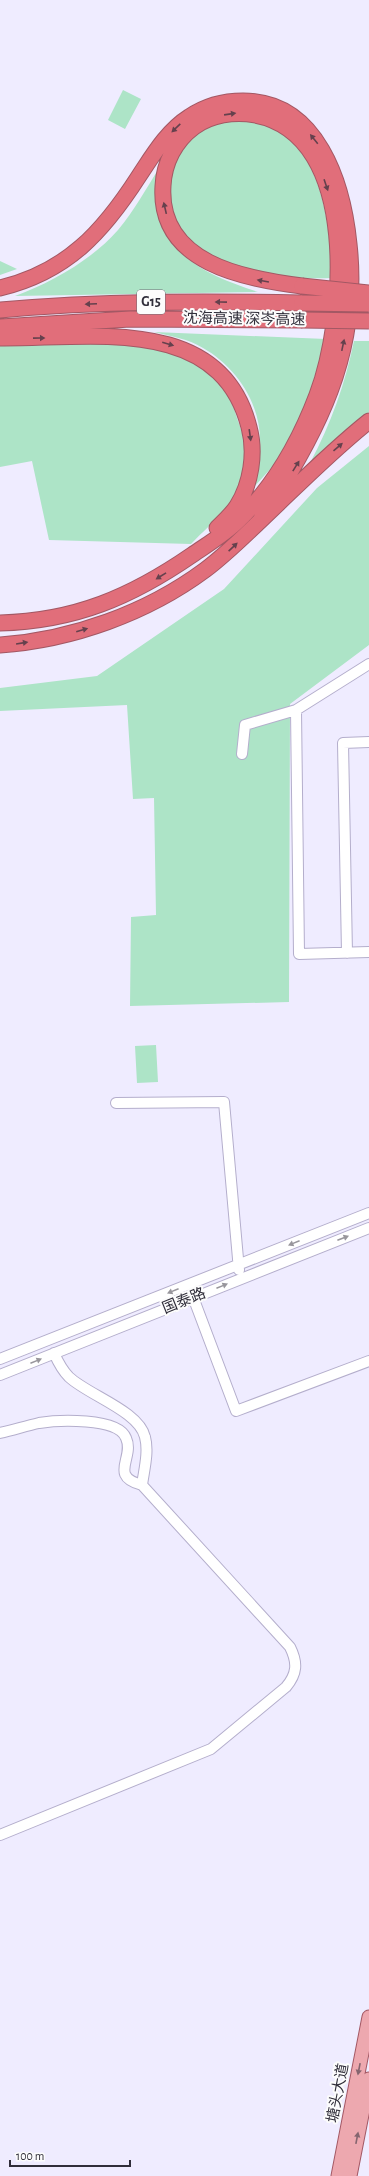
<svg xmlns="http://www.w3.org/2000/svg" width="369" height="2176" viewBox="0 0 369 2176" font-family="'Alegreya Sans','Noto Sans SC',sans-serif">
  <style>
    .green { fill: #ade4c7 }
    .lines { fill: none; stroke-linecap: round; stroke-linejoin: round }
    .minor-casing { stroke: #b4aecc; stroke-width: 12 }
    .major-casing { stroke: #a35864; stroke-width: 15 }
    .highway-casing { stroke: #a35864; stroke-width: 17 }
    .minor { stroke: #fff; stroke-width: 10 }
    .major { stroke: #eda8af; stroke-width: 13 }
    .highway { stroke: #e16e7a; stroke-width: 15 }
    .highway-bridge-casing { stroke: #a35864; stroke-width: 17; stroke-linecap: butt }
    .highway-bridge { stroke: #e16e7a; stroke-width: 15 }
    .oneway { fill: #65414d }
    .oneway2 { fill: #98969c }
    .oneway3 { fill: #85656f }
    .labels { text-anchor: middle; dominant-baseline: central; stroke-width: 4; stroke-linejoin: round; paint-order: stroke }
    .shield { fill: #fcfcfc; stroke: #6d6c74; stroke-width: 1 }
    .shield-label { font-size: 14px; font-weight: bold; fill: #302e3a }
    .street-label { font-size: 15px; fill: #302e3a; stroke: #fcfcfc }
  </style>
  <rect width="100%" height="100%" fill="#efecff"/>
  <path class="green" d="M123,90L141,99L125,129L108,120Z
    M232,120C320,120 328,210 333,278C291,279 241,277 206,254C197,248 188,241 183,234C164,208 165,163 188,140C201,128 215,123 232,120Z
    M159,168C158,178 155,191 156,202C161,256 212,277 258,292L15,296C51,283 93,259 118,230C134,211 146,189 159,168Z
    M0,261L17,269L0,275Z
    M154,332L326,339L303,415L273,466L253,488C257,472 261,456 260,440C260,402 235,366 203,348C189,339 170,336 154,332Z
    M354,341H369V412L310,463C331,424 345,384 354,341Z
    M93,344C142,345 196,348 227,393C232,400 235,412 238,421C247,442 247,470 237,492C227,512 206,528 191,544L49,540L32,461L0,467V346Z
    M369,446V645L290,704L289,1002L130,1006L131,917L156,915L154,798L133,799L127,705L0,711V688L97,676L224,589L317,488Z
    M156,1045L158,1082L137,1083L135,1046Z"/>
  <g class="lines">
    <g class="minor-casing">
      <path id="minor" d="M296,710L299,954L369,952
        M242,754L245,725L296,710L369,664
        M347,953L343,743L369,742
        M116,1103L224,1102L239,1270
        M193,1297L236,1411L369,1361
        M0,1359L369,1213
        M0,1375L369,1228
        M0,1433C13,1430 26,1426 39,1423C57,1420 118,1417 126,1438C135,1458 108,1476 142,1485
        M0,1835L211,1749L286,1687C297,1674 298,1663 290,1647L142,1485C144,1470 149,1452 145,1437C139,1411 88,1395 69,1377C62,1370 58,1362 54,1353"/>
    </g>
    <g class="major-casing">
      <path id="major" d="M338,2176L369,2017
        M350,2176L369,2079"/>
    </g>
    <g class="highway-casing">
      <path id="highway" d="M0,288C67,272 103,232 139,176C153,155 167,131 189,117C205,106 223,101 243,101C318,101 343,184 349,244C361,352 317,435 259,522
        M0,310C100,301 201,301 302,303
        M0,327L130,319L301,320
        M0,338C89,339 220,313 249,427C256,453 251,484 237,506C232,514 224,521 217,528
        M0,623C75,621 131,597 192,555C208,544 225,534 239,520C274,486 300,440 317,395C345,321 362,135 255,115C234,111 211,115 194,127C175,141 164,163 163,186C158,263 244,279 302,286
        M0,645C72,640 147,613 205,570C225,555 242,538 260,521C296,487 330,452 369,421"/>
    </g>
    <use href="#minor" class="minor"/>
    <use href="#major" class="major"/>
    <use href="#highway" class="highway"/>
    <g class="highway-bridge-casing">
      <path id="highway-bridge" d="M302,286L369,293
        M302,303L369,304
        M301,320L369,321"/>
    </g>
    <use href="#highway-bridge" class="highway-bridge"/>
  </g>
  <defs><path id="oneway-solid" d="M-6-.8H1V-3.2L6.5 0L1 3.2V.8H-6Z"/></defs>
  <g class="oneway">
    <use href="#oneway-solid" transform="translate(230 114) rotate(-8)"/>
    <use href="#oneway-solid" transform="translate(176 128) rotate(136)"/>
    <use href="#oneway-solid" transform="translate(314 139) rotate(-129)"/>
    <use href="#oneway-solid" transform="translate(326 185) rotate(71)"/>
    <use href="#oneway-solid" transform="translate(165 208) rotate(-103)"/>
    <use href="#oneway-solid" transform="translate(263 281) rotate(-170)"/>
    <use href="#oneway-solid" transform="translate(221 302) rotate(-179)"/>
    <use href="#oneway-solid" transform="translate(91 304) rotate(178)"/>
    <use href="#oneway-solid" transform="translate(39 338) rotate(-1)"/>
    <use href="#oneway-solid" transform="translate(168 344) rotate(16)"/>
    <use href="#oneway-solid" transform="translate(343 345) rotate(-78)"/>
    <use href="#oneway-solid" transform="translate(250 435) rotate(82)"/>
    <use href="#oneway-solid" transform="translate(338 447) rotate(-41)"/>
    <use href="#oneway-solid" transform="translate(296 466) rotate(-58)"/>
    <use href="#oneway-solid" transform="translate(233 547) rotate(-43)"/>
    <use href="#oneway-solid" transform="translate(161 576) rotate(148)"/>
    <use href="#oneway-solid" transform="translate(82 630) rotate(-16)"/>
    <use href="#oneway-solid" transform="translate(22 643) rotate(-9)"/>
  </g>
  <g class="oneway2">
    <use href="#oneway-solid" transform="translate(343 1238) rotate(-21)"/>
    <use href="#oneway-solid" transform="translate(294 1243) rotate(158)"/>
    <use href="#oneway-solid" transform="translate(222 1286) rotate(-22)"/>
    <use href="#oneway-solid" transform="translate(173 1291) rotate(158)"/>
    <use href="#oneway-solid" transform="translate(36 1361) rotate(-22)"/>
  </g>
  <g class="oneway3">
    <use href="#oneway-solid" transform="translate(359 2069) rotate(101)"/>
    <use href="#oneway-solid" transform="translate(357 2138) rotate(-79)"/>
  </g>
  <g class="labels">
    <rect class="shield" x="137" y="290" width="28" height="24" rx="3"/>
    <g class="shield-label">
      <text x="151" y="302">G15</text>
    </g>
    <g class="street-label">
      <text transform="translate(244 319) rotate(1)">沈海高速 深岑高速</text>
      <text transform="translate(184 1301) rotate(-22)">国泰路</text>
      <text transform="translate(338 2093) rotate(-79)">塘头大道</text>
    </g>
  </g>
  <path d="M10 2160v6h120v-6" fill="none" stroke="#302e3a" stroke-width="2"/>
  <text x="16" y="2160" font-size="12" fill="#302e3a" stroke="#fcfcfc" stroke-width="3" paint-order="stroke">100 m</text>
</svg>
